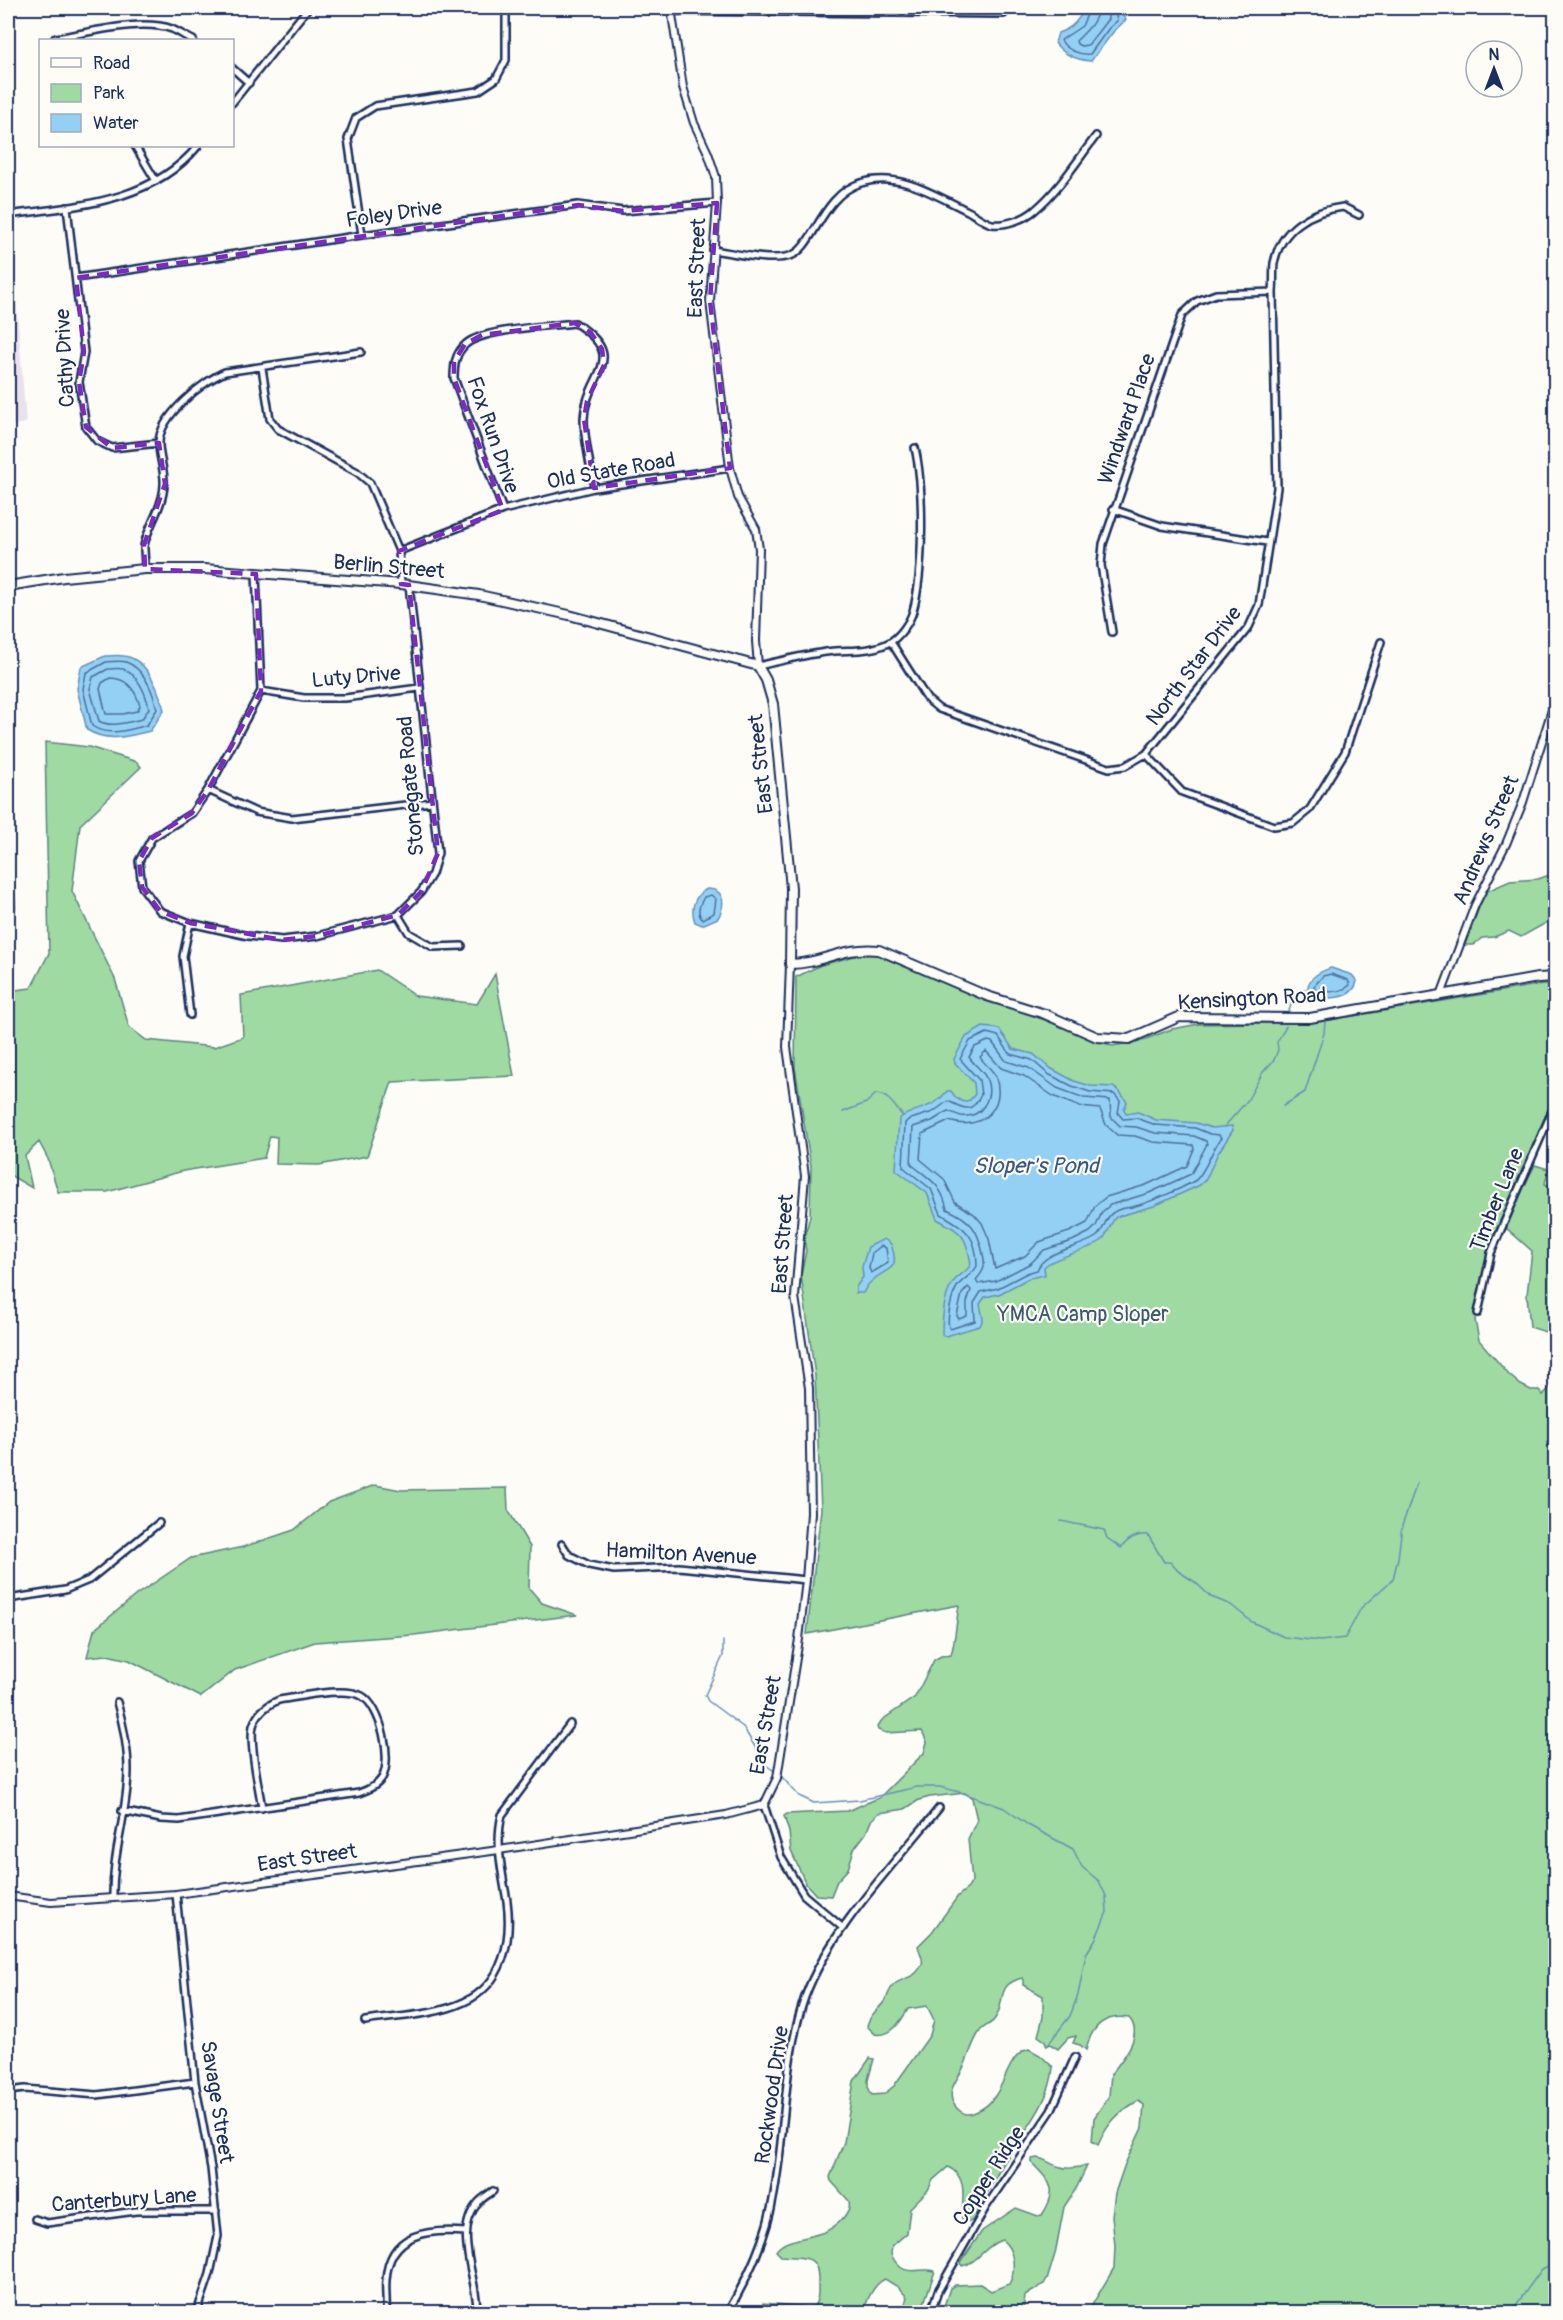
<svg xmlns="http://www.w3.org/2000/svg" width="1563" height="2320" viewBox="0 0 1563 2320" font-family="Pangolin,sans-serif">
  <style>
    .built { fill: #e9e2ed }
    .green { fill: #9edaa1; stroke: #5c8480; stroke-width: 1.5 }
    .water { fill: #94d0f4; stroke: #6490b8; stroke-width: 1.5 }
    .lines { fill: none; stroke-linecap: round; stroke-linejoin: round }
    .shore { stroke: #4b6f9a; stroke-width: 1.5 }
    .stream { stroke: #6490b8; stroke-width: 1.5 }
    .minor-casing { stroke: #1b2f5e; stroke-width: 10 }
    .tertiary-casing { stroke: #1b2f5e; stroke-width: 10 }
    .secondary-casing { stroke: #1b2f5e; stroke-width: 12 }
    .minor { stroke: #fdfcf7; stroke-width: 5 }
    .tertiary { stroke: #fdfcf7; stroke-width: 6 }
    .secondary { stroke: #fdfcf7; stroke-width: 8 }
    .marked { fill: none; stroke: #7b2cbf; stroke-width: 4.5; stroke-dasharray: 12 8; stroke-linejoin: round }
    .labels { text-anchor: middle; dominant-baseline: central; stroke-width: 4.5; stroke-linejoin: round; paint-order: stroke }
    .street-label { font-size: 21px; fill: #1b2f5e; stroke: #fdfcf7 }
    .park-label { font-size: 21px; fill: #3c5a6f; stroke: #fdfcf7 }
    .water-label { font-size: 22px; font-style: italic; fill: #395784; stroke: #fdfcf7 }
  </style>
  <rect width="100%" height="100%" fill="#fdfcf7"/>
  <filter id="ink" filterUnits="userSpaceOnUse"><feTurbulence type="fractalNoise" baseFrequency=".0167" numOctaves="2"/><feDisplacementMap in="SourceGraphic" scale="12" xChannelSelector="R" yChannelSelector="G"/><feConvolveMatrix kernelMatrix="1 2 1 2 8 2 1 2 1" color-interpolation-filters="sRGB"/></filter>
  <g filter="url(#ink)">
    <path class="built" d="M8,219H10L26,423L8,426Z"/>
    <path class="green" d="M45,742L89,747L137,762L141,767L80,825L72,891L115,979L129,1027L146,1040L214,1047L243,1037L241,995L377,970L416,996L477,1004L495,974L514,1076L392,1082L367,1156L319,1165L276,1164L277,1137L270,1136L264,1158L183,1171L107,1192H58L48,1159L39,1142L25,1156L32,1188L8,1174V991L31,988L49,953Z
      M1555,873V918L1521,937L1509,931L1494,937L1482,938L1473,945H1465L1485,892L1510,881L1538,879Z
      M869,952L1112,1046L1141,1041L1172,1029L1199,1024L1318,1022L1543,984H1555V1093L1492,1241L1475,1320L1479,1340L1509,1375L1521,1385L1531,1390H1539L1543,1395L1555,1382V2312H1088L1114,2268L1115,2246L1112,2216L1115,2193L1125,2164L1142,2128L1144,2105L1138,2101C1118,2112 1107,2124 1098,2145L1092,2141L1094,2118L1109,2096L1111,2074C1121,2061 1145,2035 1129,2018C1104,2014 1091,2027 1086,2050L1080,2045L1073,2043L1076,2036L1068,2038L1058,2049L1050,2044L1047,2046L1045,2041L1038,2036L1043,2017V1996L1023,1985V1978C994,1984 1007,2004 994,2020C991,2024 984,2026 980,2031C973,2041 970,2053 965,2064C960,2078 944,2090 955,2106C957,2109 962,2113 966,2114C972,2115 978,2111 983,2108C1006,2094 1005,2055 1029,2049L1040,2055L1053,2067C1051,2104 1019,2137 1001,2168C990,2185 982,2204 972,2221L963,2222L962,2218C962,2200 969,2177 948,2167L933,2180L928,2190L910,2208L907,2233L892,2246L891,2254C903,2281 919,2266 935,2271L921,2312H898L905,2304L907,2297L898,2287L885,2279C873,2284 867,2301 863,2312H767L762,2307L763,2303L808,2307L814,2306C819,2299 818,2291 818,2282C819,2252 803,2259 781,2256L776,2251C788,2232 827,2244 846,2214C849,2209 850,2207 849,2201L831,2181L830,2177L844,2142L854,2081L870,2058L874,2059L868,2080V2087L872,2095L884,2094L894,2086L930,2035L934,2020L927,2006L908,2009C901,2021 891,2038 875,2034L867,2026C870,2013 880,2009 886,1999C889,1993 890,1987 896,1983C907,1976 915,1979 922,1964C924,1958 919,1952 918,1946L932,1932L958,1896L968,1888L972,1881L968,1839L977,1820L972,1798L965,1793L930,1797L919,1800L905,1809L879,1813L871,1821L866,1833L854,1849L848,1869L837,1881L831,1896L816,1895L806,1884L791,1851L789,1832L784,1816L787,1814L847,1811L879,1798L924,1753L927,1742L922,1731L886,1733L878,1730L877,1727L882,1720L915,1697L934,1660L941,1656L951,1655C956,1637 956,1623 959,1605L807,1634L821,1509L815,1376L801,1275L806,1251L804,1239L810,1216L811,1166L795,1067L796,977L821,965Z
      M1535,1165L1548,1169L1545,1184L1556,1188L1555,1335L1530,1327L1527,1295L1532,1251L1504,1226Z
      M375,1485L401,1490L507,1488L508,1510L530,1547L529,1588L542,1603L577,1615L414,1635L315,1642L235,1670L201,1697L129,1660L107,1655L87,1657L94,1630L136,1595L191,1558L243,1547L294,1530L329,1502Z
      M1037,2158C1046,2159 1051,2165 1061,2167C1069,2170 1078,2167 1087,2166L1077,2187L1064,2207L1055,2254L1048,2277L1044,2284L1025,2296L1023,2312H980L970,2309L967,2312H942L950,2288L955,2285L980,2284L991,2291L1009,2284C1016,2271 1015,2250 1002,2240C986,2244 978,2263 962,2266L961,2262L982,2231L1016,2208L1038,2216L1042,2215C1059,2189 1051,2183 1032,2163V2159Z"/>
    <path class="water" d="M1086,8H1126L1121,9L1120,12L1126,20L1114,31L1091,61C1076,60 1064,55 1055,43L1058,33C1075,27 1076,21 1086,8Z
      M105,656C111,656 118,655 124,656C148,659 159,691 164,710L150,731C128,736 108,743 87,730L77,689L81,667Z
      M707,889C726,889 725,906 718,918L702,925L695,922C690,909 694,895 707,889Z
      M1331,968L1352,975L1357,981C1353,1001 1324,1000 1308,994C1305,980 1318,972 1331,968Z
      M983,1027L999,1029L1013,1049L1033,1054L1052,1069L1074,1081L1091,1086L1113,1087L1120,1092L1127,1102L1124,1109L1126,1114L1138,1112L1156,1120L1196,1123L1212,1128L1232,1126L1233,1130L1218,1153L1206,1179L1200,1185L1154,1206L1116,1217C1109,1224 1109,1234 1101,1241C1086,1252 1053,1257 1044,1267L1045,1275L1029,1278L999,1294L985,1297L980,1304L983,1319L980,1326L946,1336L942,1335C942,1319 944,1293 955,1280C960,1274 967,1272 971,1264C966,1234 962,1233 937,1219L927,1193L896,1170L899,1119C915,1106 931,1112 947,1091H951L956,1098L963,1102L970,1100L975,1094L974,1083L955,1063L954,1059L966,1037Z
      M884,1239L891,1244C901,1273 887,1266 872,1281C868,1284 865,1289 863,1293H856V1287L863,1277L862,1267L868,1247Z"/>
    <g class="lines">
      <path class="shore" d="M1090,8L1082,26L1061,40C1066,50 1079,55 1090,54L1109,28L1117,21L1115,8
        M1098,8C1097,22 1086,31 1076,41L1077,44L1081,46L1088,45L1108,19V8
        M106,662C112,662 120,660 126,662C145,669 153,692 157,709L147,725C130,730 107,737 92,726L83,689L86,673Z
        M108,669C112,669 119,668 123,669C138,674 146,694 149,708L142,719C129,722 111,728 99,721L90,689L93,677Z
        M110,678C127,678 136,691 140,706L137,711L123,714H106L100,689L102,683Z
        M711,895L716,899L714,913L702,919C696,912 700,904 704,897Z
        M1331,974L1348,980L1350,985C1341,993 1325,993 1315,990L1314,986L1323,976Z
        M987,1033L998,1036L1010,1054L1032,1060L1048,1074L1072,1086L1090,1092L1114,1094L1120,1101L1118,1113L1123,1119L1136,1118L1156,1125L1195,1128L1210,1134L1219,1135L1221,1138C1211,1151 1207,1169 1196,1180C1179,1190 1151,1202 1132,1207C1126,1208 1120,1208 1114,1212C1104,1217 1105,1231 1096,1237C1078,1249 1045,1250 1037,1270L1027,1273L998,1288L981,1292L974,1303L975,1321L950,1329C945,1322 952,1295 957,1287C963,1278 972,1276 977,1266C977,1235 965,1228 941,1214L931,1189L903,1167L905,1123L908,1120L933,1112L948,1101C963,1108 971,1115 981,1095L979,1080L960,1059L970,1041Z
        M988,1041L992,1042L1006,1061L1029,1068L1057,1088L1084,1098L1110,1100L1111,1117L1120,1126L1136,1127L1155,1133L1194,1136L1206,1141L1207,1144L1191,1174L1149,1193L1110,1205L1102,1212L1096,1226L1090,1232L1072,1241L1044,1250L1031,1263L996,1281L978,1284L976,1280C984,1271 986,1266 983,1254C978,1229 971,1220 947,1209C941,1183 930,1180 911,1164L913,1127L932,1121L948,1111C952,1112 956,1115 961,1116C982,1119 993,1097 987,1080C984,1071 974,1065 969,1057L975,1047Z
        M986,1051L1001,1068L1024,1076L1053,1096L1080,1107L1100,1109L1106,1125L1117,1135L1135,1136L1153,1142L1193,1145L1194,1149L1187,1166L1146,1185L1106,1197L1095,1206L1087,1223L1069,1232L1039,1242L1025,1256L995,1269L989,1239L982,1223L974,1214L955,1202L944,1179L920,1159L922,1134L949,1121C980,1132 1008,1108 995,1075C991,1068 984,1064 980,1057Z
        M881,1246L886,1248L888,1263L871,1273L869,1268L872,1253Z
        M968,1287L971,1290L967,1302V1316L959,1319L957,1316L962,1294Z"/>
      <path class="stream" d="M1288,1014L1294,995L1307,989
        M1283,1106L1305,1092L1324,1033L1325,1021
        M843,1112L866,1103L876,1094C890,1095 895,1108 903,1116
        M1224,1127L1247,1101L1263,1072L1274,1060L1278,1050L1277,1042L1286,1026
        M1061,1521L1104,1530L1107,1538L1121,1548C1127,1540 1137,1533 1148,1535L1164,1562H1170L1178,1571L1195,1582L1211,1597L1231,1605L1252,1622L1284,1637L1320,1641L1345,1638L1361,1608L1393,1579L1398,1558L1402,1526L1417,1483
        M723,1641V1656L705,1695L708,1701L743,1727L766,1765L774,1771
        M782,1777L799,1796L814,1803L860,1800L917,1787H940L963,1793L1004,1808L1028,1825L1073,1849L1082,1867L1099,1881L1106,1896L1107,1912L1095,1940L1086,1954L1078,1995L1070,2016L1049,2043
        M1511,2312L1542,2269L1548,2266L1556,2247"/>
      <g class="minor-casing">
        <path id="minor" d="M671,11L1004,14
          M55,38C89,33 140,18 172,29C179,32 186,37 193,40
          M232,68L249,83
          M232,103L308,8
          M135,146L156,181
          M67,207L84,352L79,382L86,427L97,441L112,448L159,443
          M8,215C76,206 151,203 198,146
          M362,235L348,139L356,118L375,106L478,91L496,79L506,60V8
          M713,250C734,253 770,262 790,256C814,249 821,195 861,183C899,171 934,195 968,211C975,215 984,222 992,224C1005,226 1025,219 1035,210C1059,190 1077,161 1096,136
          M76,278L362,235L578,205L623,211L717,203
          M262,368L270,419L278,429L357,472L370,483L399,551L401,584
          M1113,509L1162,526L1267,542
          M503,510L454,378C454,366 455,353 466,344C482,329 551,326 575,323C632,359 585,374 584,419C584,441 591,466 594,488
          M399,551L503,510L594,488L730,468
          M145,569C145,562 144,554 144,546C147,528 163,507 164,485C165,471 159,457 159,444C158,417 203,381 225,372L361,352
          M256,574L261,691L208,790L192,813L152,838L139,861L142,887L160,911L190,923L248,936L282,940L317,936L398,915L421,892L432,874L438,853L409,585
          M1112,632L1101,565L1103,544L1182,315L1197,301L1216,294L1273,292
          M891,642L927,699L939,709L1109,768L1125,766L1146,754L1249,627L1259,605L1277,488L1273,292C1274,282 1273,272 1274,263C1281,228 1311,211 1343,207L1359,215
          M758,666C781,661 803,655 826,652C847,649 868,653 888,643C899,638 910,622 913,611C924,572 924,487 915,448
          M261,691L304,698H345L419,688
          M1146,754L1182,792L1274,826L1293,823L1310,809L1345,752L1381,642
          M208,790L256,812L292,818L432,802
          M8,868L11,907L8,922
          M398,915L409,933L433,947L462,946
          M190,923L183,956L190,1015
          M1478,1313L1491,1253L1556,1102
          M562,1544L569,1555L589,1565L614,1570L679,1567L806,1580
          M8,1599L65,1590L89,1580L159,1523
          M764,1805L781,1857L804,1895L843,1928
          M122,1811L161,1819L179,1820L359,1793C368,1790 377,1786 382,1778C393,1759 381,1707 362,1696C345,1686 299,1697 279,1700C267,1705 257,1713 253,1726C249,1743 259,1789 262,1808
          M176,1894L195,2082L211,2168L218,2236L210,2274L197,2312
          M113,1898C112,1853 128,1812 128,1770C128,1746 123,1724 117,1702
          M365,2021C397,2016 434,2016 464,2002C504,1984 512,1940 507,1901C502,1872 495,1843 502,1815L570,1724
          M8,2091L25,2089L97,2095L195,2082
          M35,2219L47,2223L136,2211H216
          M386,2312C387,2302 385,2291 386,2280C389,2232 429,2229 466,2232
          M477,2312C478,2279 452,2232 478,2203C482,2198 488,2195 493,2191
          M728,2312C749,2275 767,2237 774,2194C786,2129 783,2060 805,1997C829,1931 895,1863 939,1808
          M931,2312L938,2291L986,2207L1051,2111L1075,2057"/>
      </g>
      <g class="tertiary-casing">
        <path id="tertiary" d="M671,8L683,87L694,123L708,153L716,177L717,203L710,301L730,468L738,497L756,529L759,549L756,641L758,666
          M1441,995L1475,905L1506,844L1523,802L1556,697
          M8,1896L51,1902L176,1894L499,1850L726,1815L764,1805L777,1778L799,1639L806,1580L811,1513L809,1388L795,1297L805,1176L787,1047L790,964"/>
      </g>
      <g class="secondary-casing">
        <path id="secondary" d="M8,586L64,577L145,569H204L401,584L479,595L569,615L758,666L766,680L773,704L791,888L790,964C823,964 842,946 879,950L987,996L1045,1014L1097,1037L1129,1039L1179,1017L1310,1018L1538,978L1556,977"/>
      </g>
      <use href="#minor" class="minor"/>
      <use href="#tertiary" class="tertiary"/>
      <use href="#secondary" class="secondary"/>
    </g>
  </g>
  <path class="marked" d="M717,203L710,301L730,468L594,488L584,419L587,401L604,365L602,349L591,333L575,323L482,335L465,344L454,362V378L503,510L399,551L401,584L409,585L438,853L421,892L398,915L317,936L282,940L190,923L160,911L142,887L139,861L152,838L192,813L208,790L261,691L256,574L145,569L144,545L165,484L159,443L112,448L86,427L79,382L84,352L76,278L578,205L623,211Z"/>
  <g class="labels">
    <g class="street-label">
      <text transform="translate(394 214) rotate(-8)">Foley Drive</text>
      <text transform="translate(697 268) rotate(-88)">East Street</text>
      <text transform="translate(65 358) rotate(-93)">Cathy Drive</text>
      <text transform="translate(1127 419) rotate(-71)">Windward Place</text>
      <text transform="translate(493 435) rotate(71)">Fox Run Drive</text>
      <text transform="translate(611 471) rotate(-10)">Old State Road</text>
      <text transform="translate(389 567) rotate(5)">Berlin Street</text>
      <text transform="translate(1194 666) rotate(-53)">North Star Drive</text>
      <text transform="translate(356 677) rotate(-5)">Luty Drive</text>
      <text transform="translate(761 764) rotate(-96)">East Street</text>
      <text transform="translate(411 786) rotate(-95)">Stonegate Road</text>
      <text transform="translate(1486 840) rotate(-67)">Andrews Street</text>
      <text transform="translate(1252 999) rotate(-3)">Kensington Road</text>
      <text transform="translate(1497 1200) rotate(-68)">Timber Lane</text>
      <text transform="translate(783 1244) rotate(-86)">East Street</text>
      <text transform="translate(681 1554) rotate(3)">Hamilton Avenue</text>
      <text transform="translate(766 1725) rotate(-80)">East Street</text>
      <text transform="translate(307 1858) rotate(-8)">East Street</text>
      <text transform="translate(772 2095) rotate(-82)">Rockwood Drive</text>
      <text transform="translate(217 2102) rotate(81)">Savage Street</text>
      <text transform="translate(989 2176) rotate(-57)">Copper Ridge</text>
      <text transform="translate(124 2200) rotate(-4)">Canterbury Lane</text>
    </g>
    <g class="park-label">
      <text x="1083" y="1314">YMCA Camp Sloper</text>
    </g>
    <g class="water-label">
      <text x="1036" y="1166">Sloper's Pond</text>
    </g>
  </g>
  <rect width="1563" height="2320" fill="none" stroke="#fdfcf7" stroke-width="30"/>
  <rect x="15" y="15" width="1533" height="2290" fill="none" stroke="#1b2f5e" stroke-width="2" filter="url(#ink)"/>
  <rect x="39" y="39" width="195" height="108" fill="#fdfcf7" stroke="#a3aaba" stroke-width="1.5"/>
  <rect x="51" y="58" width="30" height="9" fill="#fdfcf7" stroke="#a3aaba" stroke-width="1.5"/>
  <text x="93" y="69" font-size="18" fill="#1b2f5e">Road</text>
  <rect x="51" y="84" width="30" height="18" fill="#9edaa1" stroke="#a3aaba" stroke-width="1.5"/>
  <text x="93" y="99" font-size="18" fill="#1b2f5e">Park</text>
  <rect x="51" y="114" width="30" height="18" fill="#94d0f4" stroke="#a3aaba" stroke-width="1.5"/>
  <text x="93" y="129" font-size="18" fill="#1b2f5e">Water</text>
  <g transform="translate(1494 69)"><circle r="28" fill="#fdfcf7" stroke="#a3aaba" stroke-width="1.5"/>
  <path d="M0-4.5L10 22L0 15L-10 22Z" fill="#1b2f5e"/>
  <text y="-9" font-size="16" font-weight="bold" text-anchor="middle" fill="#1b2f5e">N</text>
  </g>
</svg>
